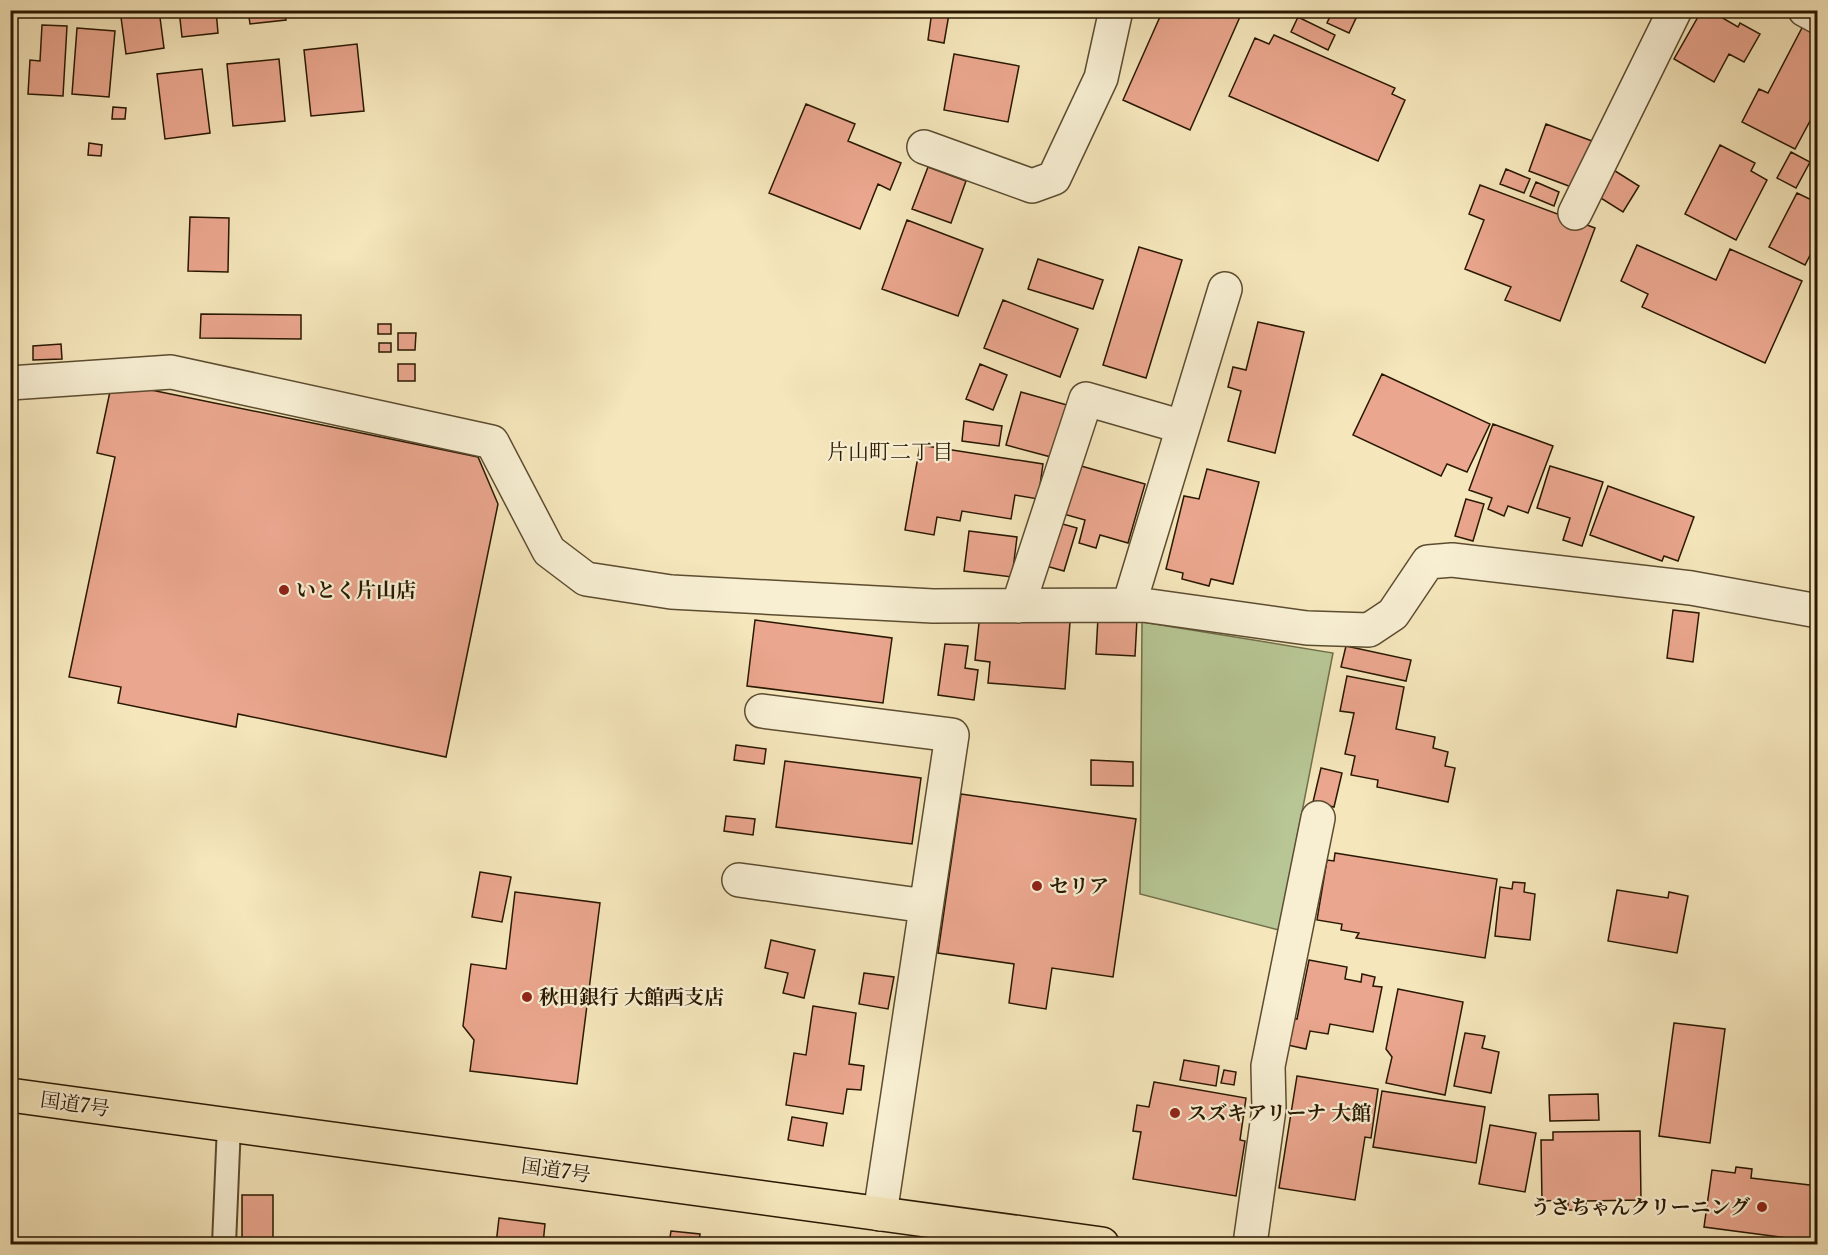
<svg xmlns="http://www.w3.org/2000/svg" width="1828" height="1255" viewBox="0 0 1828 1255" font-family="'Libre Caslon Text','Noto Serif JP',serif">
  <style>
    .green { fill: #b7c694; stroke: #706f4a; stroke-width: 1.5 }
    .building { fill: #eaa68e; stroke: #291801; stroke-width: 1.5 }
    .lines { fill: none; stroke-linecap: round; stroke-linejoin: round }
    .service-casing { stroke: #5c4c30; stroke-width: 26 }
    .minor-casing { stroke: #5c4c30; stroke-width: 36 }
    .trunk-casing { stroke: #291801; stroke-width: 36 }
    .service { stroke: #f8efd3; stroke-width: 22 }
    .minor { stroke: #f8efd3; stroke-width: 33 }
    .trunk { stroke: #f5e6bb; stroke-width: 33 }
    .poi-dot { fill: #8f2418; stroke: #f8efd3; stroke-width: 2 }
    .labels { text-anchor: middle; dominant-baseline: central; stroke-width: 4.5; stroke-linejoin: round; paint-order: stroke }
    .poi-label { font-size: 20px; font-weight: bold; fill: #291801; stroke: #f8efd3; text-anchor: start }
    .street-label { font-size: 20px; fill: #291801; stroke: #f8efd3 }
    .neighbourhood-label { font-size: 21px; fill: #291801; stroke: #f8efd3 }
  </style>
  <rect width="100%" height="100%" fill="#f5e6bb"/>
  <filter id="stains"><feTurbulence type="fractalNoise" baseFrequency=".00333" numOctaves="4"/><feColorMatrix values="0 0 0 0 .2 0 0 0 0 .09 0 0 0 0 .02 0 0 0 .5 -.17"/></filter>
  <radialGradient id="worn" r=".72"><stop offset=".6" stop-color="#630" stop-opacity="0"/><stop offset="1" stop-color="#630" stop-opacity=".3"/></radialGradient>
  <path class="green" d="M1142,622L1333,653L1279,930L1140,894Z"/>
  <path class="building" d="M120,10H159L164,48L126,54Z
    M179,10H216L218,33L182,37Z
    M248,10H285L286,20L250,24Z
    M319,10H355L356,13L319,17Z
    M893,10H923L922,17Z
    M1163,10H1243L1190,130L1123,100Z
    M1333,10H1344L1357,16L1349,33L1327,23Z
    M1702,10H1709L1738,27L1740,23L1760,34L1744,62L1729,54L1714,82L1674,59Z
    M932,11L949,14L944,43L928,40Z
    M1298,17L1335,35L1328,50L1291,32Z
    M1804,24L1818,31V106L1795,149L1742,122L1759,89L1768,93Z
    M42,25L67,26L63,96L28,94L30,60L40,61Z
    M77,28L115,31L109,97L72,94Z
    M1274,35L1395,88L1392,94L1405,100L1378,161L1229,96L1255,38L1269,44Z
    M357,44L364,111L311,116L304,50Z
    M954,54L1019,66L1008,122L944,110Z
    M279,59L285,121L233,126L227,64Z
    M202,69L210,133L165,139L157,74Z
    M806,104L855,124L848,141L901,163L890,190L878,184L860,229L769,193Z
    M113,107L126,108L125,119H112Z
    M1546,124L1592,141L1574,188L1529,171Z
    M89,143L102,145L101,156L88,155Z
    M1720,145L1755,163L1751,171L1767,180L1736,240L1685,214Z
    M1791,152L1810,162L1796,188L1777,178Z
    M928,167L966,181L951,223L912,209Z
    M1506,169L1530,179L1524,193L1500,184Z
    M1612,169L1639,186L1623,212L1596,195Z
    M1536,182L1559,192L1554,206L1530,196Z
    M1480,185L1595,228L1560,321L1505,300L1511,287L1465,269L1484,220L1469,214Z
    M1797,193L1818,203V240L1805,265L1769,247Z
    M190,217L229,218L228,272L188,271Z
    M907,220L983,249L958,316L882,289Z
    M1637,245L1716,280L1730,249L1802,281L1765,363L1642,307L1648,294L1621,281Z
    M1139,247L1182,260L1146,378L1103,365Z
    M1038,259L1103,280L1093,309L1028,289Z
    M1003,300L1078,329L1060,377L984,348Z
    M201,314L301,315V339L200,338Z
    M10,321H16V346H10Z
    M1258,322L1304,332L1275,453L1228,441L1241,391L1228,387L1233,367L1246,370Z
    M378,324H391V334H378Z
    M398,333H416L415,350H398Z
    M379,343H391V352H379Z
    M61,344L62,359L33,360V346Z
    M398,364H415V381H398Z
    M980,364L1007,375L993,410L966,399Z
    M1382,374L1490,424L1467,472L1447,464L1441,476L1353,435Z
    M112,382L478,457L498,504L446,757L238,714L236,727L118,703L121,687L69,677L115,457L97,453Z
    M1021,392L1067,405L1051,457L1006,445Z
    M964,421L1002,426L999,446L962,441Z
    M1493,424L1553,446L1528,513L1508,506L1504,516L1488,509L1492,498L1469,490Z
    M920,445L1043,464L1038,499L1015,495L1011,519L962,511L960,521L937,517L934,535L905,530Z
    M1074,464L1145,484L1128,543L1100,535L1096,548L1079,543L1085,520L1060,513Z
    M1550,466L1603,482L1582,546L1563,540L1570,518L1537,508Z
    M1207,469L1259,482L1233,584L1211,579L1209,586L1182,579L1183,573L1166,569L1184,496L1199,499Z
    M1608,486L1694,517L1678,561L1664,556L1662,561L1590,535Z
    M1466,499L1484,504L1473,541L1455,536Z
    M1059,523L1077,528L1064,571L1046,566Z
    M969,531L1017,537L1012,577L964,571Z
    M1673,610L1699,613L1693,662L1667,658Z
    M980,614L1070,622L1065,689L988,683L990,662L975,660Z
    M1098,617L1137,619L1135,656L1096,654Z
    M755,620L892,638L883,703L747,686Z
    M945,644L968,646L965,668L978,670L974,700L938,695Z
    M1346,646L1411,660L1406,681L1341,667Z
    M1347,676L1404,687L1396,729L1435,737L1433,748L1448,752L1445,766L1455,768L1448,802L1377,787L1378,780L1351,775L1355,756L1345,754L1354,713L1340,711Z
    M736,745L766,749L764,764L734,760Z
    M1091,760L1133,762V786L1091,785Z
    M785,761L921,778L912,844L776,827Z
    M1321,768L1342,773L1334,807L1313,802Z
    M961,794L1136,819L1113,977L1052,968L1046,1009L1009,1003L1014,964L938,953Z
    M726,816L755,819L753,835L724,831Z
    M1335,853L1497,879L1485,958L1356,938L1359,933L1341,930L1342,924L1317,920L1327,860L1334,861Z
    M480,872L511,877L502,922L472,917Z
    M1513,882L1525,883L1524,892L1535,894L1530,940L1495,936L1500,887L1512,889Z
    M1617,890L1668,898L1669,892L1688,896L1677,953L1608,941Z
    M515,892L600,903L577,1084L470,1071L474,1040L463,1026L471,964L506,969Z
    M771,940L815,950L804,998L783,993L788,973L765,968Z
    M1309,960L1347,967L1345,979L1361,982L1362,974L1375,977L1373,986L1382,987L1373,1032L1330,1024L1328,1034L1310,1031L1306,1049L1283,1044L1288,1017L1297,1019Z
    M864,973L894,977L888,1009L859,1004Z
    M1398,989L1463,1002L1445,1095L1386,1083L1392,1057L1386,1049Z
    M813,1006L856,1013L849,1064L864,1066L861,1090L847,1089L843,1114L786,1105L794,1053L806,1055Z
    M1674,1023L1725,1029L1710,1143L1659,1136Z
    M1465,1033L1485,1036L1482,1048L1499,1052L1491,1093L1454,1086Z
    M1184,1060L1219,1066L1216,1086L1180,1080Z
    M1224,1070L1236,1072L1234,1085L1221,1083Z
    M1297,1076L1378,1089L1371,1138L1365,1137L1355,1200L1279,1188Z
    M1154,1082L1246,1098L1240,1140L1245,1141L1236,1196L1133,1179L1141,1132L1133,1131L1137,1105L1149,1107Z
    M1382,1091L1485,1107L1476,1163L1373,1147Z
    M1598,1094L1599,1120L1550,1121L1549,1095Z
    M792,1117L827,1123L823,1146L788,1140Z
    M1490,1125L1536,1133L1525,1192L1479,1184Z
    M1640,1131L1641,1200L1586,1201V1210H1568V1200L1542,1201L1541,1140H1553V1132Z
    M1736,1167L1752,1169L1751,1178L1818,1186V1242L1704,1227L1712,1170L1735,1173Z
    M242,1195H273V1244H242Z
    M499,1218L545,1224L543,1244H496Z
    M671,1231L700,1234L699,1244H669Z"/>
  <g class="lines">
    <g class="service-casing">
      <path id="service" d="M224,1244L229,1125"/>
    </g>
    <g class="minor-casing">
      <path id="minor" d="M1805,10L1818,17
        M924,147L1032,186L1054,178L1101,78L1116,10
        M1575,213L1675,10
        M10,383L171,372L492,442L549,551L586,579L671,592L933,606L1143,605L1307,628L1369,630L1393,614L1428,562L1452,560L1691,588L1818,611
        M1129,605L1225,289
        M1018,606L1086,399L1183,427
        M762,711L952,735L880,1214
        M739,880L926,906
        M1250,1244L1269,1109L1268,1066L1318,818"/>
    </g>
    <g class="trunk-casing">
      <path id="trunk" d="M10,1095L1102,1244"/>
    </g>
    <use href="#service" class="service"/>
    <use href="#minor" class="minor"/>
    <use href="#trunk" class="trunk"/>
  </g>
  <g class="poi-dot">
    <circle cx="284" cy="590" r="6"/>
    <circle cx="1037" cy="886" r="6"/>
    <circle cx="527" cy="997" r="6"/>
    <circle cx="1175" cy="1113" r="6"/>
    <circle cx="1762" cy="1207" r="6"/>
  </g>
  <g class="labels">
    <g class="poi-label">
      <text x="296" y="590">いとく片山店</text>
      <text x="1049" y="886">セリア</text>
      <text x="539" y="997">秋田銀行 大館西支店</text>
      <text x="1187" y="1113">スズキアリーナ 大館</text>
      <text x="1750" y="1207" text-anchor="end">うさちゃんクリーニング</text>
    </g>
    <g class="street-label">
      <text transform="translate(75 1104) rotate(8)">国道7号</text>
      <text transform="translate(556 1170) rotate(8)">国道7号</text>
    </g>
    <g class="neighbourhood-label">
      <text x="890" y="451">片山町二丁目</text>
    </g>
  </g>
  <rect width="1828" height="1255" fill="none" stroke="#f5e6bb" stroke-width="36"/>
  <rect x="12" y="12" width="1804" height="1231" fill="none" stroke="#291801" stroke-width="3"/>
  <rect x="18" y="18" width="1792" height="1219" fill="none" stroke="#291801" stroke-width="1.5"/>
  <rect width="100%" height="100%" filter="url(#stains)"/>
  <rect width="100%" height="100%" fill="url(#worn)"/>
</svg>
